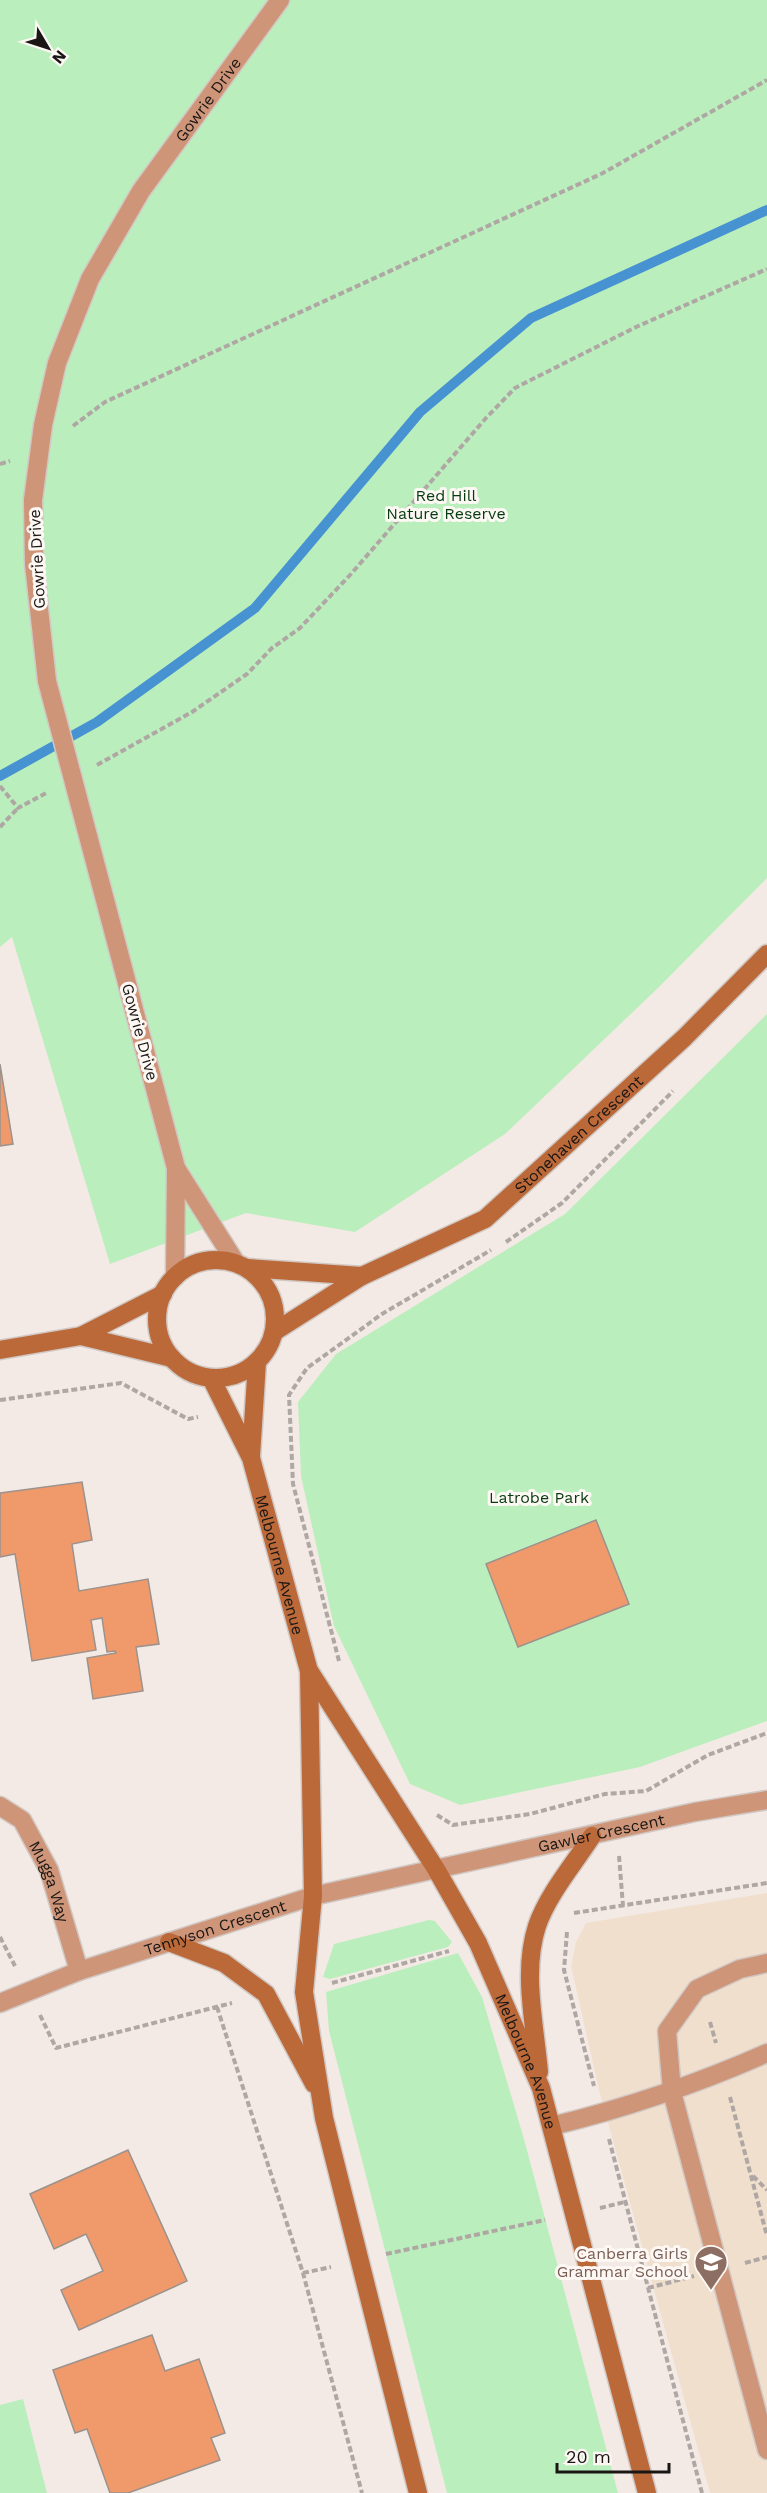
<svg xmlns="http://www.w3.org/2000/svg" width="767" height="2493" viewBox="0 0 767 2493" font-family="'Work Sans',sans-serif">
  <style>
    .education { fill: #f1dfce }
    .green { fill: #bbeebd }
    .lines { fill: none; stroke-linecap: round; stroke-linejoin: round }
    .stream { stroke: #4793d2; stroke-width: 10 }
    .building { fill: #f09a6b; stroke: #9b928d; stroke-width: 1.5 }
    .service-casing { stroke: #d1c8c4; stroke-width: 21 }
    .minor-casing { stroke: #d1c8c4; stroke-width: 21 }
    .secondary-casing { stroke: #d1c8c4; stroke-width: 21 }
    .path { stroke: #afa7a3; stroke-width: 4; stroke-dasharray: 6 3; stroke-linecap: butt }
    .service { stroke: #cf9578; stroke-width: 18 }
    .minor { stroke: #cf9578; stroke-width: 18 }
    .secondary { stroke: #bc693a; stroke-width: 18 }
    .labels { text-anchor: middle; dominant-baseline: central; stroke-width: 6; stroke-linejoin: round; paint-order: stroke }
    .street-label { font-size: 16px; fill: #191614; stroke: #fef8f5 }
    .park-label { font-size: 16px; fill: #043b0f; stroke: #fef8f5 }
    .education-label { font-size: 16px; fill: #785e54; stroke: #fef8f5; text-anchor: end }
  </style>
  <rect width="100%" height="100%" fill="#f4eae5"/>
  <path class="education" d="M767,1893V2493H710L599,2090L571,1966L576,1942L586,1923Z"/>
  <path class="green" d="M0,0H767V878L658,988L505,1134L355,1232L246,1213L110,1264L12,937L0,947Z
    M767,1014V1721L640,1767L460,1805L410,1784L334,1626L301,1476L298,1402L336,1354L565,1214Z
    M429,1920L435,1921L452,1942L448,1947L330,1979L323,1977L334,1944Z
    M458,1953L482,1997L524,2139L618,2493H447L329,2031L326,1992Z
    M23,2399L47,2493H0V2405Z"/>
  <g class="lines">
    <path class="stream" d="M0,776L97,722L255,608L420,412L531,318L767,210"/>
  </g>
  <path class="building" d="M0,1064L13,1144L0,1146Z
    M82,1482L92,1540L72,1544L79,1591L148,1579L159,1644L136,1647L143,1691L93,1699L87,1658L116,1653L115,1651L107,1652L102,1618L91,1620L96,1650L32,1661L15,1554L0,1557V1493Z
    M596,1520L629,1604L518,1647L486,1564Z
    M128,2150L187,2281L79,2330L61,2290L103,2271L86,2234L54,2249L30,2194Z
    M152,2335L165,2371L199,2359L225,2433L211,2438L220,2460L128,2493H110L87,2429L75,2433L53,2370Z"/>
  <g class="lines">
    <g class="service-casing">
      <path id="service" d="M767,1963L740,1969L697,1989L667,2031L672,2092L767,2450
        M552,2126C626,2108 697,2084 767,2053"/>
    </g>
    <g class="minor-casing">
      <g id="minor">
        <path d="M176,1168L236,1263"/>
        <path id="s1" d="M175,1277L176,1168L47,681L34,564L33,500L43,425L57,363L90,279L141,191L280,0"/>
        <path id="s2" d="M0,1806L22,1820L49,1870L79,1971"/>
        <path id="s3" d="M0,2003L79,1971L313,1896L695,1812L767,1800"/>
      </g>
    </g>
    <g class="secondary-casing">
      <g id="secondary">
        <circle cx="216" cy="1319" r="59"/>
        <path d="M247,1268L362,1276"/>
        <path id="s4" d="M274,1332L362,1276L485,1219L684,1038L767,954"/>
        <path d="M81,1336L172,1358"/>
        <path d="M0,1350L81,1336L163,1294"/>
        <path id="s5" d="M211,1378L251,1458L309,1671L313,1896L304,1992L324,2118L418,2493"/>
        <path d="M251,1456L257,1362"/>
        <path id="s6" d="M310,1672L436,1869L478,1943L541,2088L647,2493"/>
        <path d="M169,1942L224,1963L266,1994L314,2084"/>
        <path d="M539,2072C535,2025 522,1972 537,1926C548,1894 574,1864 592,1836"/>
      </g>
    </g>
    <path class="path" d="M73,426L105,402L603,173L767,80
      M0,464L10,461
      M97,765L192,712L247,674L272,648L300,628L351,574L486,418L515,388L636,327L767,269
      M0,786L18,808L48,792
      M0,827L18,808
      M506,1242L562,1203L673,1091
      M0,1400L121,1383L188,1419L198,1417
      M339,1661L293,1484L289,1395L307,1368L382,1314L491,1250
      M437,1815L453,1825L530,1814L605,1794L646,1791L708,1755L767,1733
      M619,1856L623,1906
      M574,1913L767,1883
      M567,1932L564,1970L594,2086
      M0,1937L15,1966
      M332,1983L449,1951
      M217,2007L303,2273L362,2493
      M40,2015L56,2048L232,2003
      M710,2022L716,2043
      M730,2097L767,2236
      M609,2139L702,2493
      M753,2176L767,2190
      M600,2208L625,2202
      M386,2254L545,2220
      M745,2263L767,2257
      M303,2273L331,2267
      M648,2288L694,2276"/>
    <use href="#service" class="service"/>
    <use href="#minor" class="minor"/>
    <use href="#secondary" class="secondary"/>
  </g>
  <defs>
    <g id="school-pin" transform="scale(1.725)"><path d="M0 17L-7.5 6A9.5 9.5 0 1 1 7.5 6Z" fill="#8d6e63" stroke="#fef8f5"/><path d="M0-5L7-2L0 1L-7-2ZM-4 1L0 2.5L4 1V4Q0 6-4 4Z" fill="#fff"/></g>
  </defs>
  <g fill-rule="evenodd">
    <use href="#school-pin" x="711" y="2262"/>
  </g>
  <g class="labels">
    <g class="street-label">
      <text stroke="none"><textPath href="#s1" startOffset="1239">Gowrie Drive</textPath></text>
      <text transform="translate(37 559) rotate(-93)">Gowrie Drive</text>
      <text transform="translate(140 1032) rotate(75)">Gowrie Drive</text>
      <text stroke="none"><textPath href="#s4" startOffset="366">Stonehaven Crescent</textPath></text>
      <text stroke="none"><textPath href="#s5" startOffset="200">Melbourne Avenue</textPath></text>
      <text stroke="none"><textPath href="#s3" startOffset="626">Gawler Crescent</textPath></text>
      <text stroke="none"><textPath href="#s2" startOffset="94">Mugga Way</textPath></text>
      <text stroke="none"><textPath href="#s3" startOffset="228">Tennyson Crescent</textPath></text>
      <text stroke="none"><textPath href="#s6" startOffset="447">Melbourne Avenue</textPath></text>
    </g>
    <g class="park-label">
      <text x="446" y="495">Red Hill<tspan x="446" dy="18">Nature Reserve</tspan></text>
      <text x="539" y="1497">Latrobe Park</text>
    </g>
    <g class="education-label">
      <text x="688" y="2253">Canberra Girls<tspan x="688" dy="18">Grammar School</tspan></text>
    </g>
  </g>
  <g transform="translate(48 48) rotate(129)" stroke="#fef8f5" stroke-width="4.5" paint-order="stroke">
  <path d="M0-4.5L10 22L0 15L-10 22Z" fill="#191614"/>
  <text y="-9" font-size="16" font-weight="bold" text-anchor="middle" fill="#191614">N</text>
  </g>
  <path d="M557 2463v9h112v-9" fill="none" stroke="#191614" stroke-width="3"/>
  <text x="566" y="2463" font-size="18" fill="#191614" stroke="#fef8f5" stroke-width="4.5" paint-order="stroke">20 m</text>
</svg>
